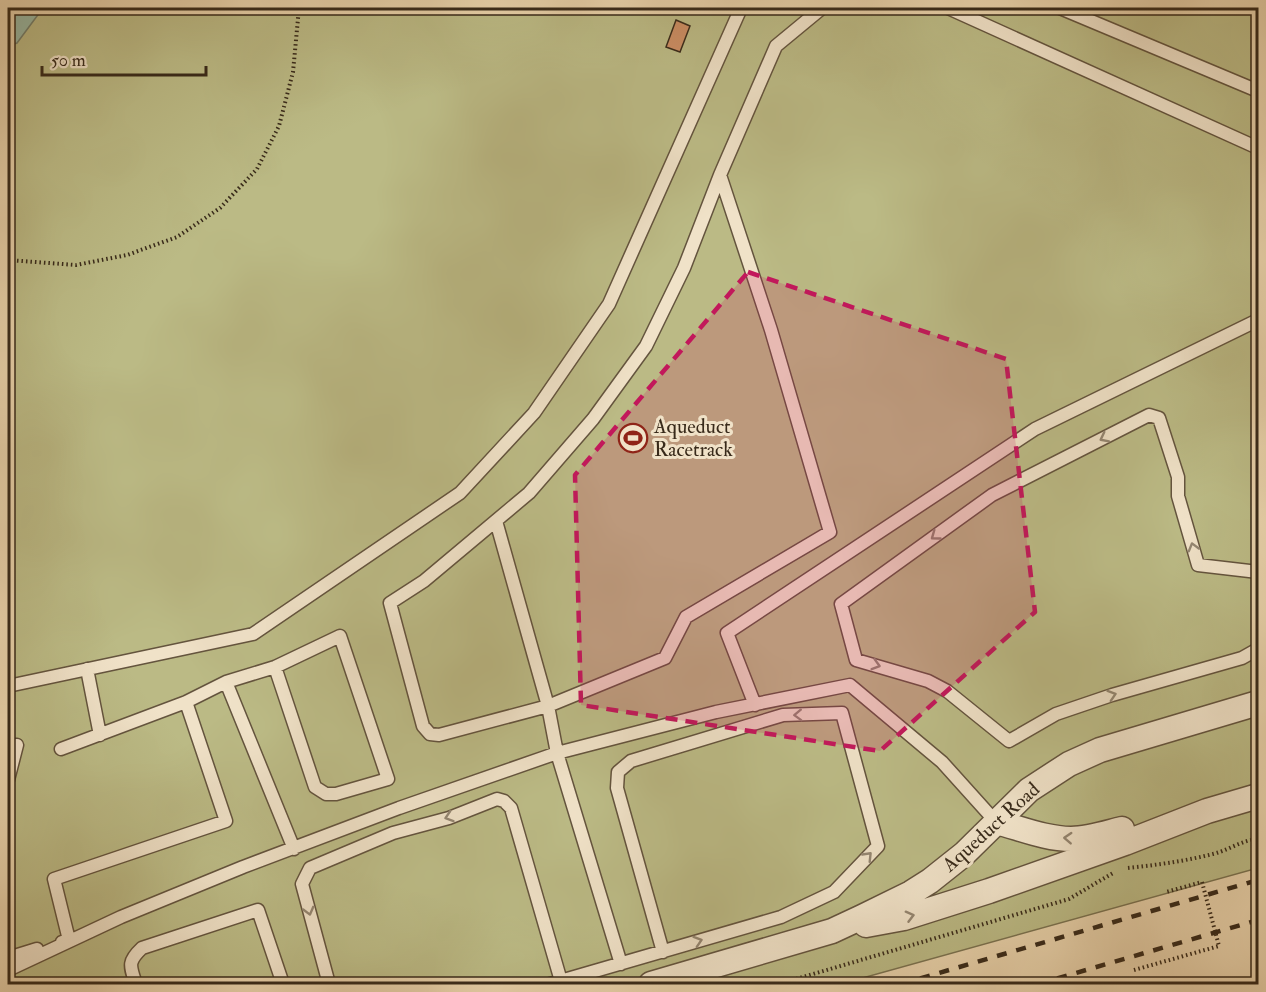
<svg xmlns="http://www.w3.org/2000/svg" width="1266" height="992" viewBox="0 0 1266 992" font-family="'IM FELL Double Pica',serif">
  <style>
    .green { fill: #bbba85; stroke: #7a7250; stroke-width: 1.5 }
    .water { fill: #98b8a4; stroke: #727f6d; stroke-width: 1.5 }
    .building { fill: #cc8e64; stroke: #382a1a; stroke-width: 1.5 }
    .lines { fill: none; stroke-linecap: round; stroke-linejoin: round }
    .lane-casing { stroke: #64543e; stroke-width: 15 }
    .street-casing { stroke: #64543e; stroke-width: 27 }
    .path { stroke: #382a1a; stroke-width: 4; stroke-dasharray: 1.5 3; stroke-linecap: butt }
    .lane { stroke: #f0e2c8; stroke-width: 12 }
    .street { stroke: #f0e2c8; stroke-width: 24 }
    .rail { stroke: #382a1a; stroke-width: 4.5; stroke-dasharray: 10 10; stroke-linecap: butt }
    .oneway { stroke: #948671 }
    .marked { fill: #c2185b; fill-opacity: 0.2; stroke: #c2185b; stroke-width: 4.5; stroke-dasharray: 12 8; stroke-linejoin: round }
    .labels { text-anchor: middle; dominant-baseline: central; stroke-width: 6; stroke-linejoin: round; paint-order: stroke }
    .poi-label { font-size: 20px; fill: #382a1a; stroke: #f0e2c8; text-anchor: start }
    .street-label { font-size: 20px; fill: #382a1a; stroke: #f0e2c8 }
  </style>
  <rect width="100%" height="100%" fill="#e8d2ab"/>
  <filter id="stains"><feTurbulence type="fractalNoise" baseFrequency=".00333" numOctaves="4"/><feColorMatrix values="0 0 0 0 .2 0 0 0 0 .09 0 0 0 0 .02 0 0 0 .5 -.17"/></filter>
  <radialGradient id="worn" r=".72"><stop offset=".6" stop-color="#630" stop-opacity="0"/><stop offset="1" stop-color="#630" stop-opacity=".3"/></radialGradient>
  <path class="green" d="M8,8H1258V868L841,984H8Z"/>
  <path class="water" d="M8,8H43L17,43L8,46Z"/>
  <path class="building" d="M676,20L690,26L680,52L666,47Z"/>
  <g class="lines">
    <g class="lane-casing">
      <path id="lane" d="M948,8L1258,148
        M1060,8L1258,91
        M720,175L776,46L822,8
        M1258,572L1198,565L1178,496V477L1159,418L1149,415L992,495L841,604L856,660L928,681L947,691L1009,741L1056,714L1112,695L1242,658L1258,649
        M87,669L100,735
        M226,682L294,849
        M8,686L253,634L460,493L534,413L609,304L741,8
        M755,705L727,633L1035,429L1258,320
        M8,746L17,745L8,780
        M61,749L186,702L226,682L275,667L340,636L388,779L336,794H326L315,787L275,667
        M62,942L69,940L54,879L226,821L186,702
        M8,958L37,949
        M621,964L557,753L716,712L850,685L942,762L996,822
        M8,970L121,917L243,867L399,808L557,753L548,706L665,658L686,617L830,532L771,330L720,175L684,268L646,346L593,419L529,493L424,581L390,603L423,726L430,734L439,735L548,706L496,521
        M136,984C130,966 127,962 142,948L258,910L283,984
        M329,984L302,884L310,868L393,833L449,818L497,799L504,801L511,808L561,981
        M550,984L781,917L834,892L878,846L842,713L783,715L631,761L618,772L617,788L663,952"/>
    </g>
    <g class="street-casing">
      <path id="street" d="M996,822C1020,828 1046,839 1071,839C1088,839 1106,833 1122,829
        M866,925L904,918L989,891L1125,843L1207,811L1258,796
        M651,984L832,931L862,917L911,893L930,881L964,854L1029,790L1069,764L1100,750L1258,703"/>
    </g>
    <path class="path" d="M8,260L76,265L127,255L177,237L220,208L257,169L279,126L293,72L299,8
      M1128,868C1157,865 1185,861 1213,854C1229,850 1242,840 1258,839
      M1134,970L1219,946L1202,882L1166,892
      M779,984L1069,899L1113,873"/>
    <use href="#lane" class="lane"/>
    <use href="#street" class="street"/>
    <path class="rail" d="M901,984L1258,880
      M1038,984L1258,920"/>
  </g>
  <defs><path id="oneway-chevron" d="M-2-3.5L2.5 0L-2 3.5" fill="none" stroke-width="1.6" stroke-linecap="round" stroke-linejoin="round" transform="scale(1.5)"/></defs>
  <g class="oneway">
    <use href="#oneway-chevron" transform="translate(1104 438) rotate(153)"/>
    <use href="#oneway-chevron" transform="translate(935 536) rotate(144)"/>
    <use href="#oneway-chevron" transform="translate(1193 547) rotate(-106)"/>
    <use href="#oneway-chevron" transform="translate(876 665) rotate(16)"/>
    <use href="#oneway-chevron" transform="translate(1112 695) rotate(-18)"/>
    <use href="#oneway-chevron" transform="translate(798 715) rotate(178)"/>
    <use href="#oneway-chevron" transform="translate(449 817) rotate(162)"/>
    <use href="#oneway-chevron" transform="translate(1068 838) rotate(-177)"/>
    <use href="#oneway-chevron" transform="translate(868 856) rotate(-46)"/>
    <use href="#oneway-chevron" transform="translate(309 911) rotate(75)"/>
    <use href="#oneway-chevron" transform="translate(910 916) rotate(-15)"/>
    <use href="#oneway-chevron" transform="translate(698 941) rotate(-18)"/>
  </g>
  <path class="marked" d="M748,272L1006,359L1035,612L880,751L581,705L575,475Z"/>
  <defs>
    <g id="stadium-ring" transform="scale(1.5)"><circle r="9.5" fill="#f0e2c8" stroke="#8f2418" stroke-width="1.5"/><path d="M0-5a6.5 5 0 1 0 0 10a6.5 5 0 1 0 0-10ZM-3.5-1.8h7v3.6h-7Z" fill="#8f2418"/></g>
  </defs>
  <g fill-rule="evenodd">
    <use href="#stadium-ring" x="633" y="438"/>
  </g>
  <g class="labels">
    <g class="poi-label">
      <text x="654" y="426">Aqueduct<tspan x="654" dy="23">Racetrack</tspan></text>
    </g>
    <g class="street-label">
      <text transform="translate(991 827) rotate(-42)">Aqueduct Road</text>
    </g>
  </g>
  <rect width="1266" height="992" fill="none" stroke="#e8d2ab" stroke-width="30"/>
  <rect x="9" y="9" width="1248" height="974" fill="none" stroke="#382a1a" stroke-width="3"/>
  <rect x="15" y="15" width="1236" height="962" fill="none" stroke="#382a1a" stroke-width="1.5"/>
  <path d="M42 66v9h164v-9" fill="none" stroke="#382a1a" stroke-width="3"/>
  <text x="51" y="66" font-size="18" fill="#382a1a" stroke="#f0e2c8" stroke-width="4.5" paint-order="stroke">50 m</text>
  <rect width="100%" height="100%" filter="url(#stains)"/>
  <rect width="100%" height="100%" fill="url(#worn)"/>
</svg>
